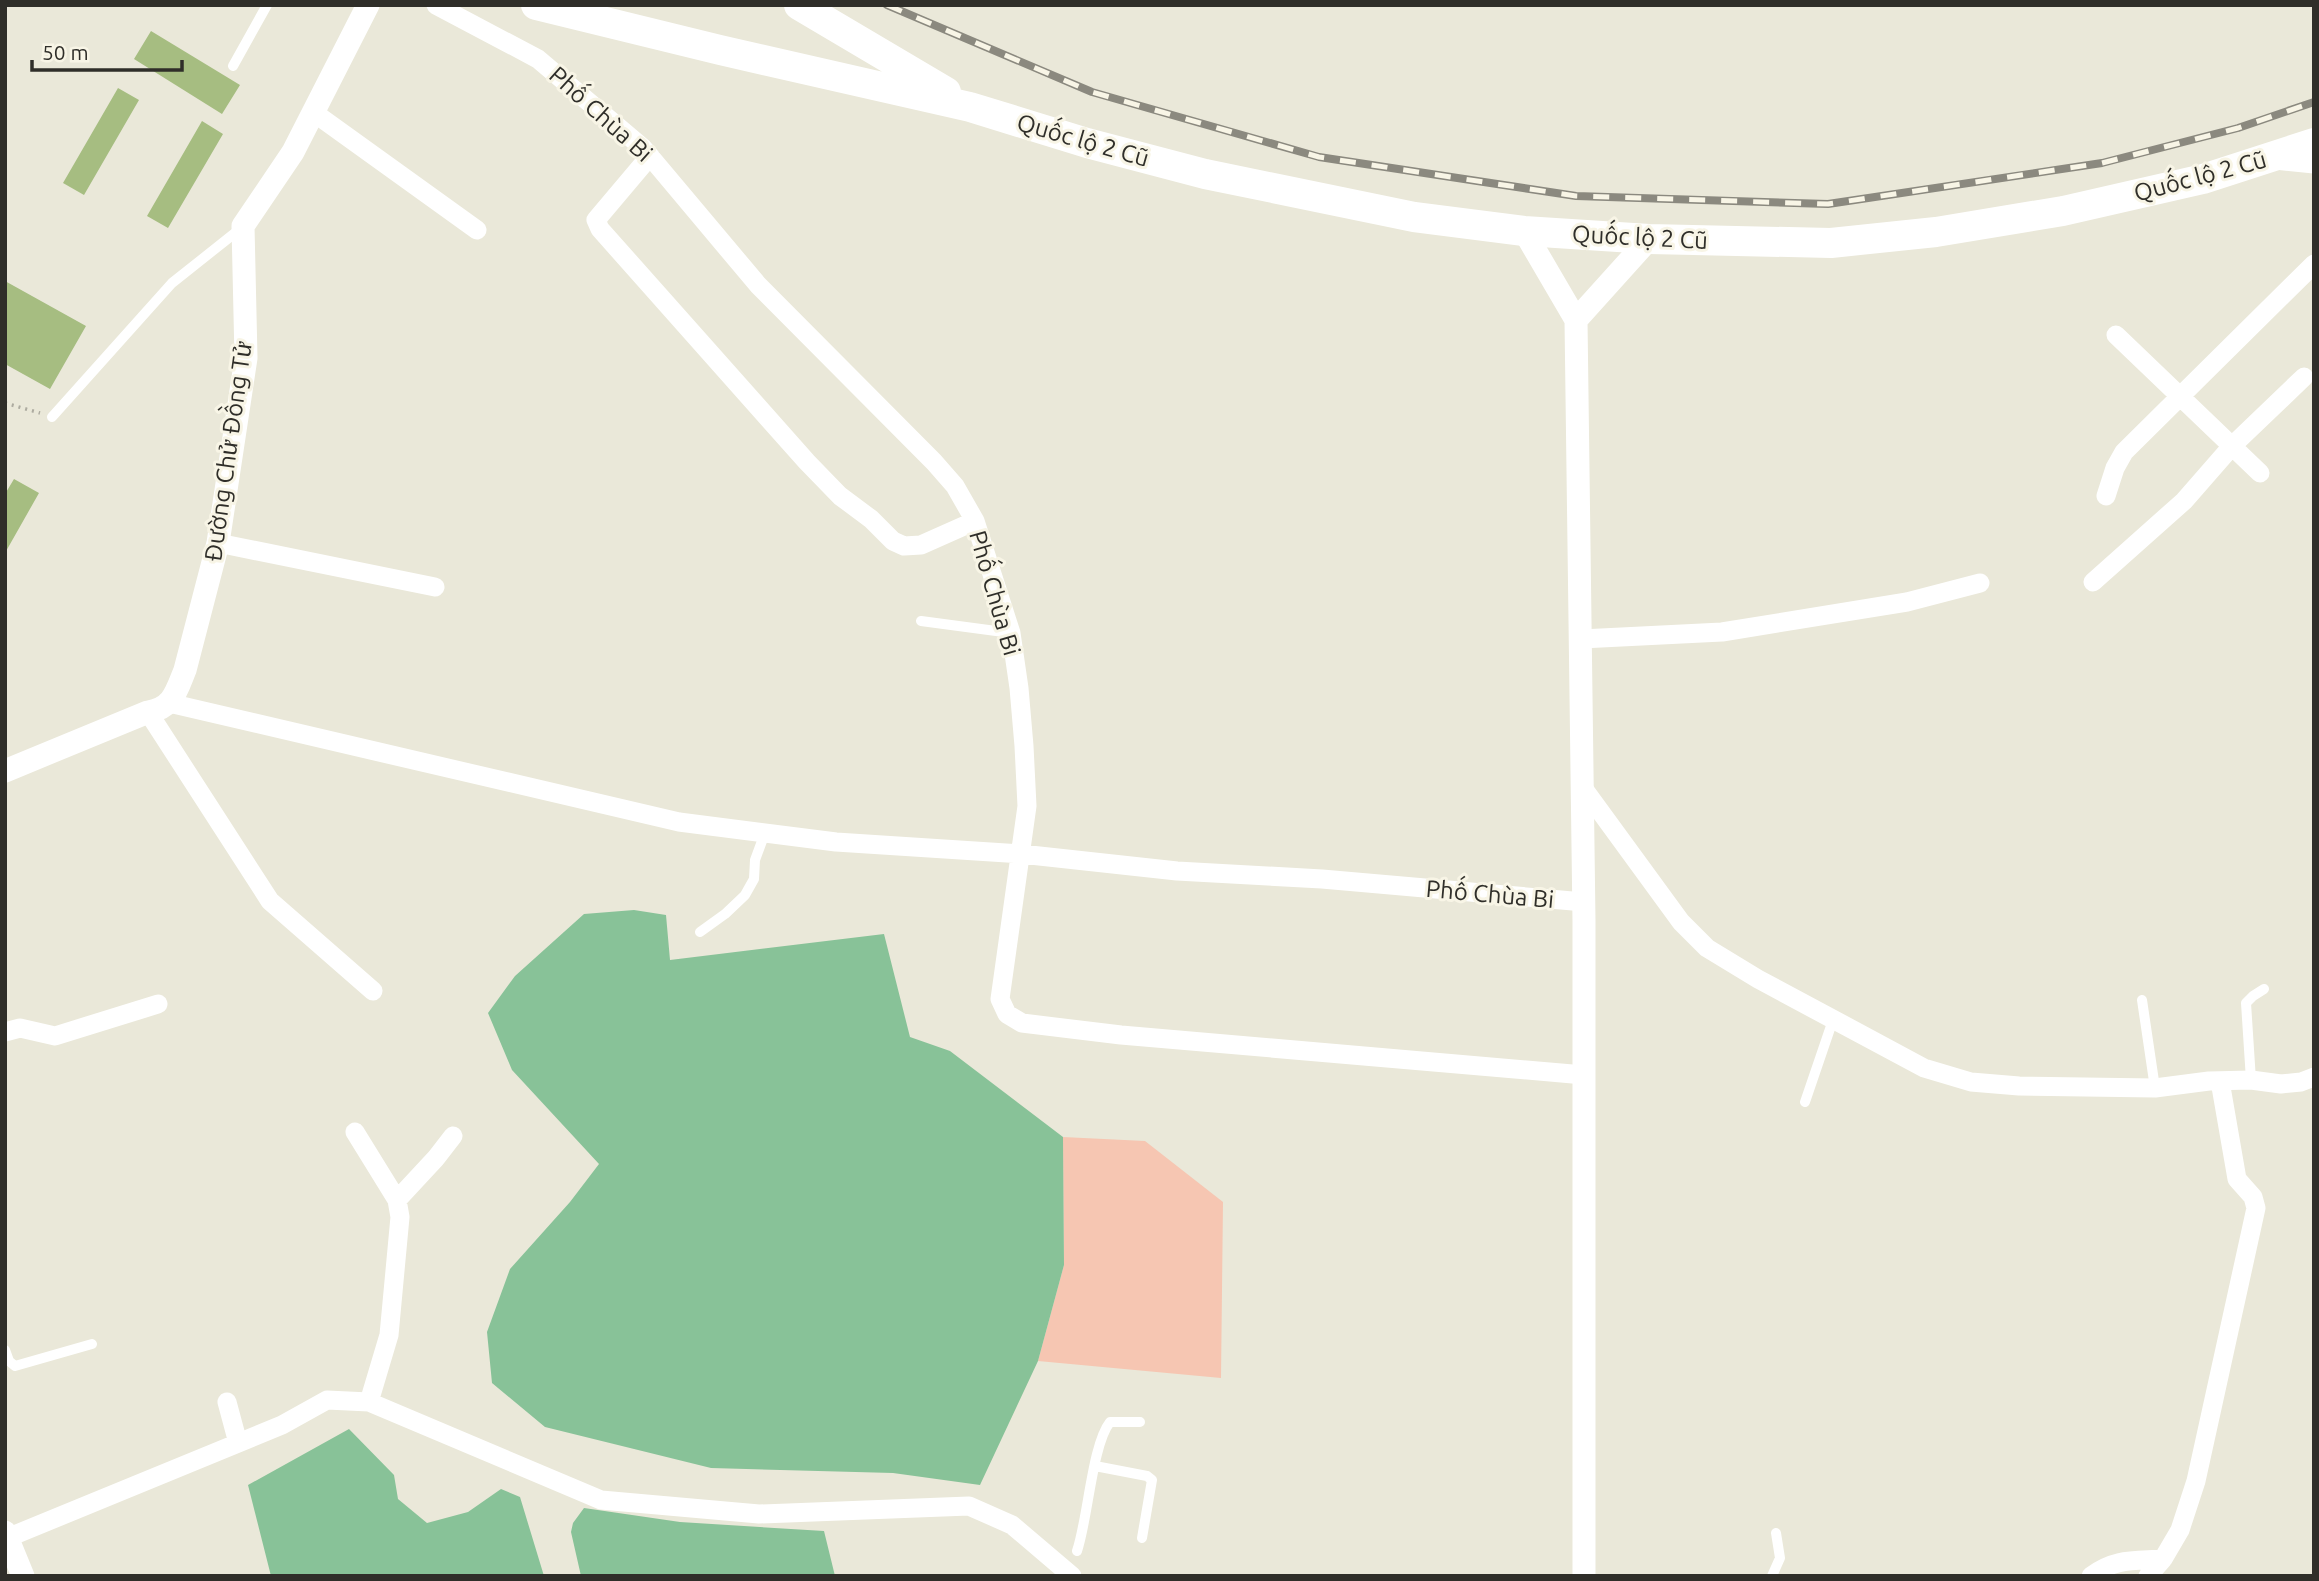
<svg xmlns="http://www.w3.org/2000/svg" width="2319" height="1581" viewBox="0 0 2319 1581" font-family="Ubuntu,sans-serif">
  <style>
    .green { fill: #f6c6b2 }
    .water { fill: #88c298 }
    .building { fill: #a6bd81 }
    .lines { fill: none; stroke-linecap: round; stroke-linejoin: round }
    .path { stroke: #adaba0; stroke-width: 3.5; stroke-dasharray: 2 5; stroke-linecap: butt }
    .service { stroke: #fff; stroke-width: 10 }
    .minor { stroke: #fff; stroke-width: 19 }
    .tertiary { stroke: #fff; stroke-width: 23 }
    .primary { stroke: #fff; stroke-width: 30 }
    .rail-casing { stroke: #8b897f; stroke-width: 8 }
    .rail { stroke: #f8f5e6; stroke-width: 5; stroke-dasharray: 16; stroke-linecap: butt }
    .labels { text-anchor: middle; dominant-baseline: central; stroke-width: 6; stroke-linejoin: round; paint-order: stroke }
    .street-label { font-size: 24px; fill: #2f2e29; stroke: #f8f5e6 }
  </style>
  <rect width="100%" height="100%" fill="#eae8d9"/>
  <path class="green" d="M1063,1137L1145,1141L1223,1202L1221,1378L1038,1361L1064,1265Z"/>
  <path class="water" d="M634,910L666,915L670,960L884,934L910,1037L950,1051L1063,1137L1064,1265L1038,1361L980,1485L893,1473L711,1468L545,1427L492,1383L487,1332L510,1269L570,1202L599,1164L512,1070L488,1013L515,976L584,914Z
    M349,1429L394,1475L398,1499L427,1523L468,1512L501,1489L520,1497L544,1576H271L248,1485Z
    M584,1508L680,1522L824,1531L835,1576H581L571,1532L573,1523Z"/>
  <path class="building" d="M151,31L240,85L222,114L134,59Z
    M118,88L139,100L84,195L63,183Z
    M202,121L223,134L168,228L147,216Z
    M5,281L86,326L50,389L5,364Z
    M14,479L39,493L5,553V494Z"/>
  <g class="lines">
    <path class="path" d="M5,403L40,413"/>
    <path class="service" d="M233,66L267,5
      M52,417L172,283L240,229
      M921,621L1011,633
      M700,932L725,914L745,895L754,879L755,860L765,833
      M2142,1000L2155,1088
      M2251,1080L2246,1003L2253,996L2264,989
      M1805,1102L1833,1020
      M5,1350L9,1361L15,1366L92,1344
      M1095,1466L1147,1476L1152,1480L1142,1538
      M1077,1551C1088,1519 1092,1445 1110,1422H1140
      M1772,1576L1780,1558L1776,1533"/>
    <path class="minor" d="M436,5L538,59L643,148L758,285L934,462L955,486L975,521L1011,633L1019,688L1024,746L1027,806L1000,999L1007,1014L1022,1023L1121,1035L1584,1075
      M313,112L477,230
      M650,156L596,220L600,229L807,462L840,496L871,519L893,541L904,546L921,545L975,521
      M2275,160L2314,164
      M2116,335L2260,473
      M2106,496L2115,468L2124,452L2314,264
      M218,543L435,587
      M2093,582L2184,501L2232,446L2304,377
      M1581,639L1722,632L1907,602L1980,583
      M169,703L679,822L836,842L1021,854L1177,871L1322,879L1584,902
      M148,712L270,901L373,991
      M1581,785L1681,922L1707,948L1758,979L1924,1068L1971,1082L2019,1086L2155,1088L2209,1081L2251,1080L2281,1084L2301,1082L2314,1077
      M5,1032L20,1028L55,1036L158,1004
      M355,1132L397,1200L400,1217L389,1335L369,1402
      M397,1200L436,1158L453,1136
      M227,1402L238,1443
      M7,1538L282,1425L327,1400L369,1402L601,1500L759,1514L969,1506L1012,1525L1072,1576
      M2163,1559L2180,1530L2196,1481L2256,1208L2253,1197L2237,1179L2220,1081
      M2091,1576C2115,1558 2134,1561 2163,1559L2148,1576"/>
    <path class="tertiary" d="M1524,231L1576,320L1584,921V1576
      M1576,320L1649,239
      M5,771L148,712C173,708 176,692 185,670L218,543L246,358L243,226L293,152L368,5
      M5,1532L23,1576"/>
    <path class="primary" d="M536,5L720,50L970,107L1087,143L1205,174L1414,217L1524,231L1649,239L1831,243L1936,232L2063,211L2203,179L2314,143
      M799,5L946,92"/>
    <g class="rail-casing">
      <path id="rail" d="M887,5L1092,92L1319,157L1576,196L1828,204L2102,163L2238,128L2314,102"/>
    </g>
    <use href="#rail" class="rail"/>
  </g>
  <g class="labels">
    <g class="street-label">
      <text transform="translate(601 114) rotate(42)">Phố Chùa Bi</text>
      <text transform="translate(1083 140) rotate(16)">Quốc lộ 2 Cũ</text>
      <text transform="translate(2200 176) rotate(-15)">Quốc lộ 2 Cũ</text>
      <text transform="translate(1640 237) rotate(3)">Quốc lộ 2 Cũ</text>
      <text transform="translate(228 451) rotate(-82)">Đường Chử Đồng Tử</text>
      <text transform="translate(995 593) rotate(74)">Phố Chùa Bi</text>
      <text transform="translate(1490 894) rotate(5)">Phố Chùa Bi</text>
    </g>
  </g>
  <rect width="2319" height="1581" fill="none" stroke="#2f2e29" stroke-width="14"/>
  <path d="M32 60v10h150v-10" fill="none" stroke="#2f2e29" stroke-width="3.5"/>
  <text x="42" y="60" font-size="21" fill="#2f2e29" stroke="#f8f5e6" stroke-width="5" paint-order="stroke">50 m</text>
</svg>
